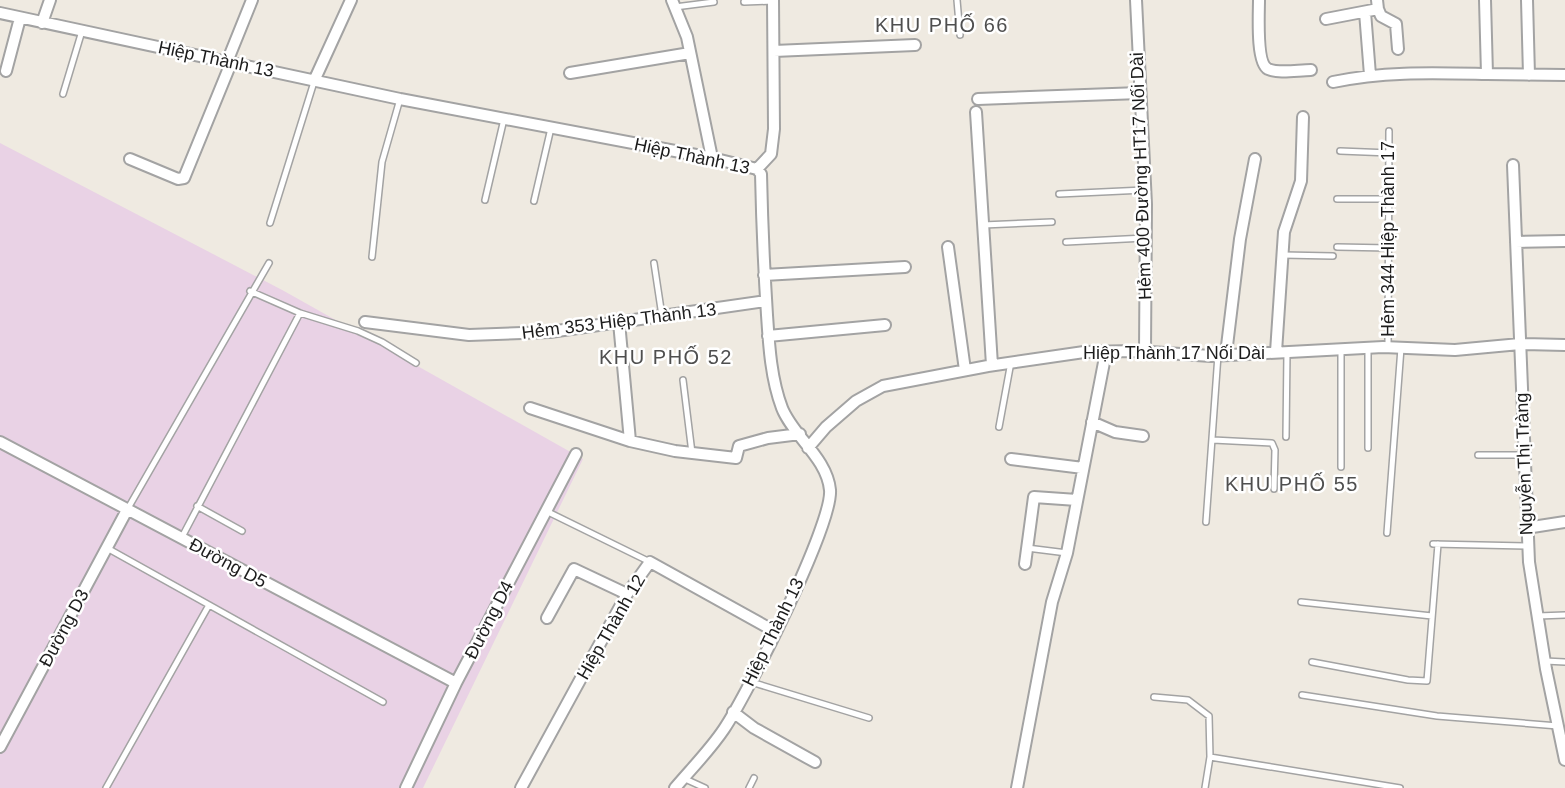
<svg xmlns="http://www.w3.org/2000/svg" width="1565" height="788" viewBox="0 0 1565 788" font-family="Arial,sans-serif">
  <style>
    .industrial { fill: #e9d2e5 }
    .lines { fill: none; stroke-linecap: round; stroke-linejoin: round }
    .service-casing { stroke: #a3a3a3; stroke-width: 8 }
    .minor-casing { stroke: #a3a3a3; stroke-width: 14 }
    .service { stroke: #fff; stroke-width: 5 }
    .minor { stroke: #fff; stroke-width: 10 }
    .labels { text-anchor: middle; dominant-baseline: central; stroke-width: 5; stroke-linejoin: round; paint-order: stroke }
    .street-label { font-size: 18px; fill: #1c1c1c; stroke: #fff }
    .neighbourhood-label { font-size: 20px; letter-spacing: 1.5px; fill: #4f4f4f; stroke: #fff }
  </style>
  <rect width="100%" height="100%" fill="#efeae1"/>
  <path class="industrial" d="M0,143L284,291L583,459L423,788H0Z"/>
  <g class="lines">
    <g class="service-casing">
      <path id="service" d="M957,0L960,35
        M744,2L773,1
        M675,7L714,2
        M63,94L82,31
        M1340,151L1390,153
        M1059,194L1144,190
        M1337,199H1389
        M485,200L504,119
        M534,201L551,128
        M270,223L314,82
        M983,225L1052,222
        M1066,242L1145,238
        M1337,247L1389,248
        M1283,255L1333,256
        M372,257L382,162L400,99
        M654,263L662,316
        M250,291L300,313L358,331L382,342L416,363
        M1388,347L1389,131
        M1341,349V467
        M683,380L692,453
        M999,427L1011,362
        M1286,437L1287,352
        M1213,440L1272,443L1275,450L1274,489
        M1368,448V348
        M1478,455H1524
        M197,506L242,531
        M127,510L269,263
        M546,511L650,562
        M1206,522L1218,355
        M1387,533L1401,348
        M182,537L300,313
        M1433,544L1528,546
        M107,548L383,702
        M1027,548L1067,553
        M1301,602L1432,616
        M1538,616L1565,615
        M1545,661L1565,662
        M1312,662L1408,680L1427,681L1438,544
        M751,682L869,718
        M1302,695L1437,716L1558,726
        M1154,697L1188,700L1209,716L1210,757L1400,788
        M683,778L705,788
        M106,788L209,605
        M749,788L754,778
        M1205,788L1210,757"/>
    </g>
    <g class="minor-casing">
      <path id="minor" d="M672,0L687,37L712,158
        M1136,0L1146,204L1145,352
        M1259,0C1259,13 1256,63 1268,69C1279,74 1298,70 1311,70
        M1527,0L1529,75
        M1378,9L1381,16L1396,24L1398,49
        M1365,12L1370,75
        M0,13L400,99L712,158L757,169L761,174C762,221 764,268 767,315C769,346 771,379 782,408C793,436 827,458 830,490C833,524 747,695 724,729C710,750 691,769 675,788
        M1326,19L1378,9L1377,0
        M42,23L50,0
        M774,51L915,45
        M227,62L252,0
        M6,71L20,18
        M570,73L690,53
        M1487,74L1565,75
        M314,81L351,0
        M1333,82C1385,71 1435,73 1487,74L1485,0
        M978,99L1140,93
        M976,112L992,365
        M130,159L178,179L184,178L231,63
        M1513,165L1529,562L1546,669L1565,760
        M757,169L771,154L774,129L773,0
        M1516,242L1565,241
        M948,247L965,370
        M764,275L905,267
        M365,322L469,335L550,332L766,301
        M619,322L630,441
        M768,336L885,325
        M1276,352L1284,232L1301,181L1303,117
        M1226,354L1240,239L1255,159
        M530,408L630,441L675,451L736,458L739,446L768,438L800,434
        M1092,422L1115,432L1143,436
        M0,442L456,683
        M808,448L826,427L856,401L883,386L988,366L1084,352L1135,351L1211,356L1383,347L1455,350L1520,344L1565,345
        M1011,459L1083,468
        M1526,528L1565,522
        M1025,564L1034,497L1077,500
        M547,618L574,569L627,594
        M733,712L754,728L815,762
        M0,747L127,510
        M406,788L456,683L576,454
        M521,788L627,594L650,562L776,632
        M1017,788L1052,602L1067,553L1106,352"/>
    </g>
    <use href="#service" class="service"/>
    <use href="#minor" class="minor"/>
  </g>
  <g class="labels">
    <g class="street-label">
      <text transform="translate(216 59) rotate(12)">Hiệp Thành 13</text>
      <text transform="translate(692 156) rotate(12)">Hiệp Thành 13</text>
      <text transform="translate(1141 176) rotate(-92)">Hẻm 400 Đường HT17 Nối Dài</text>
      <text transform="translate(1388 239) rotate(-90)">Hẻm 344 Hiệp Thành 17</text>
      <text transform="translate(619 321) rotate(-7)">Hẻm 353 Hiệp Thành 13</text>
      <text x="1174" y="353">Hiệp Thành 17 Nối Dài</text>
      <text transform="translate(1524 464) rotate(-92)">Nguyễn Thị Tràng</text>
      <text transform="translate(228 563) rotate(28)">Đường D5</text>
      <text transform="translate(489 620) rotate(-63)">Đường D4</text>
      <text transform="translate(611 627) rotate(-60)">Hiệp Thành 12</text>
      <text transform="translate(64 628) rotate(-62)">Đường D3</text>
      <text transform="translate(773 632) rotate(-64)">Hiệp Thành 13</text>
    </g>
    <g class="neighbourhood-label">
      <text x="942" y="25">KHU PHỐ 66</text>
      <text x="666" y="357">KHU PHỐ 52</text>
      <text x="1292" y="484">KHU PHỐ 55</text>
    </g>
  </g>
</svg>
